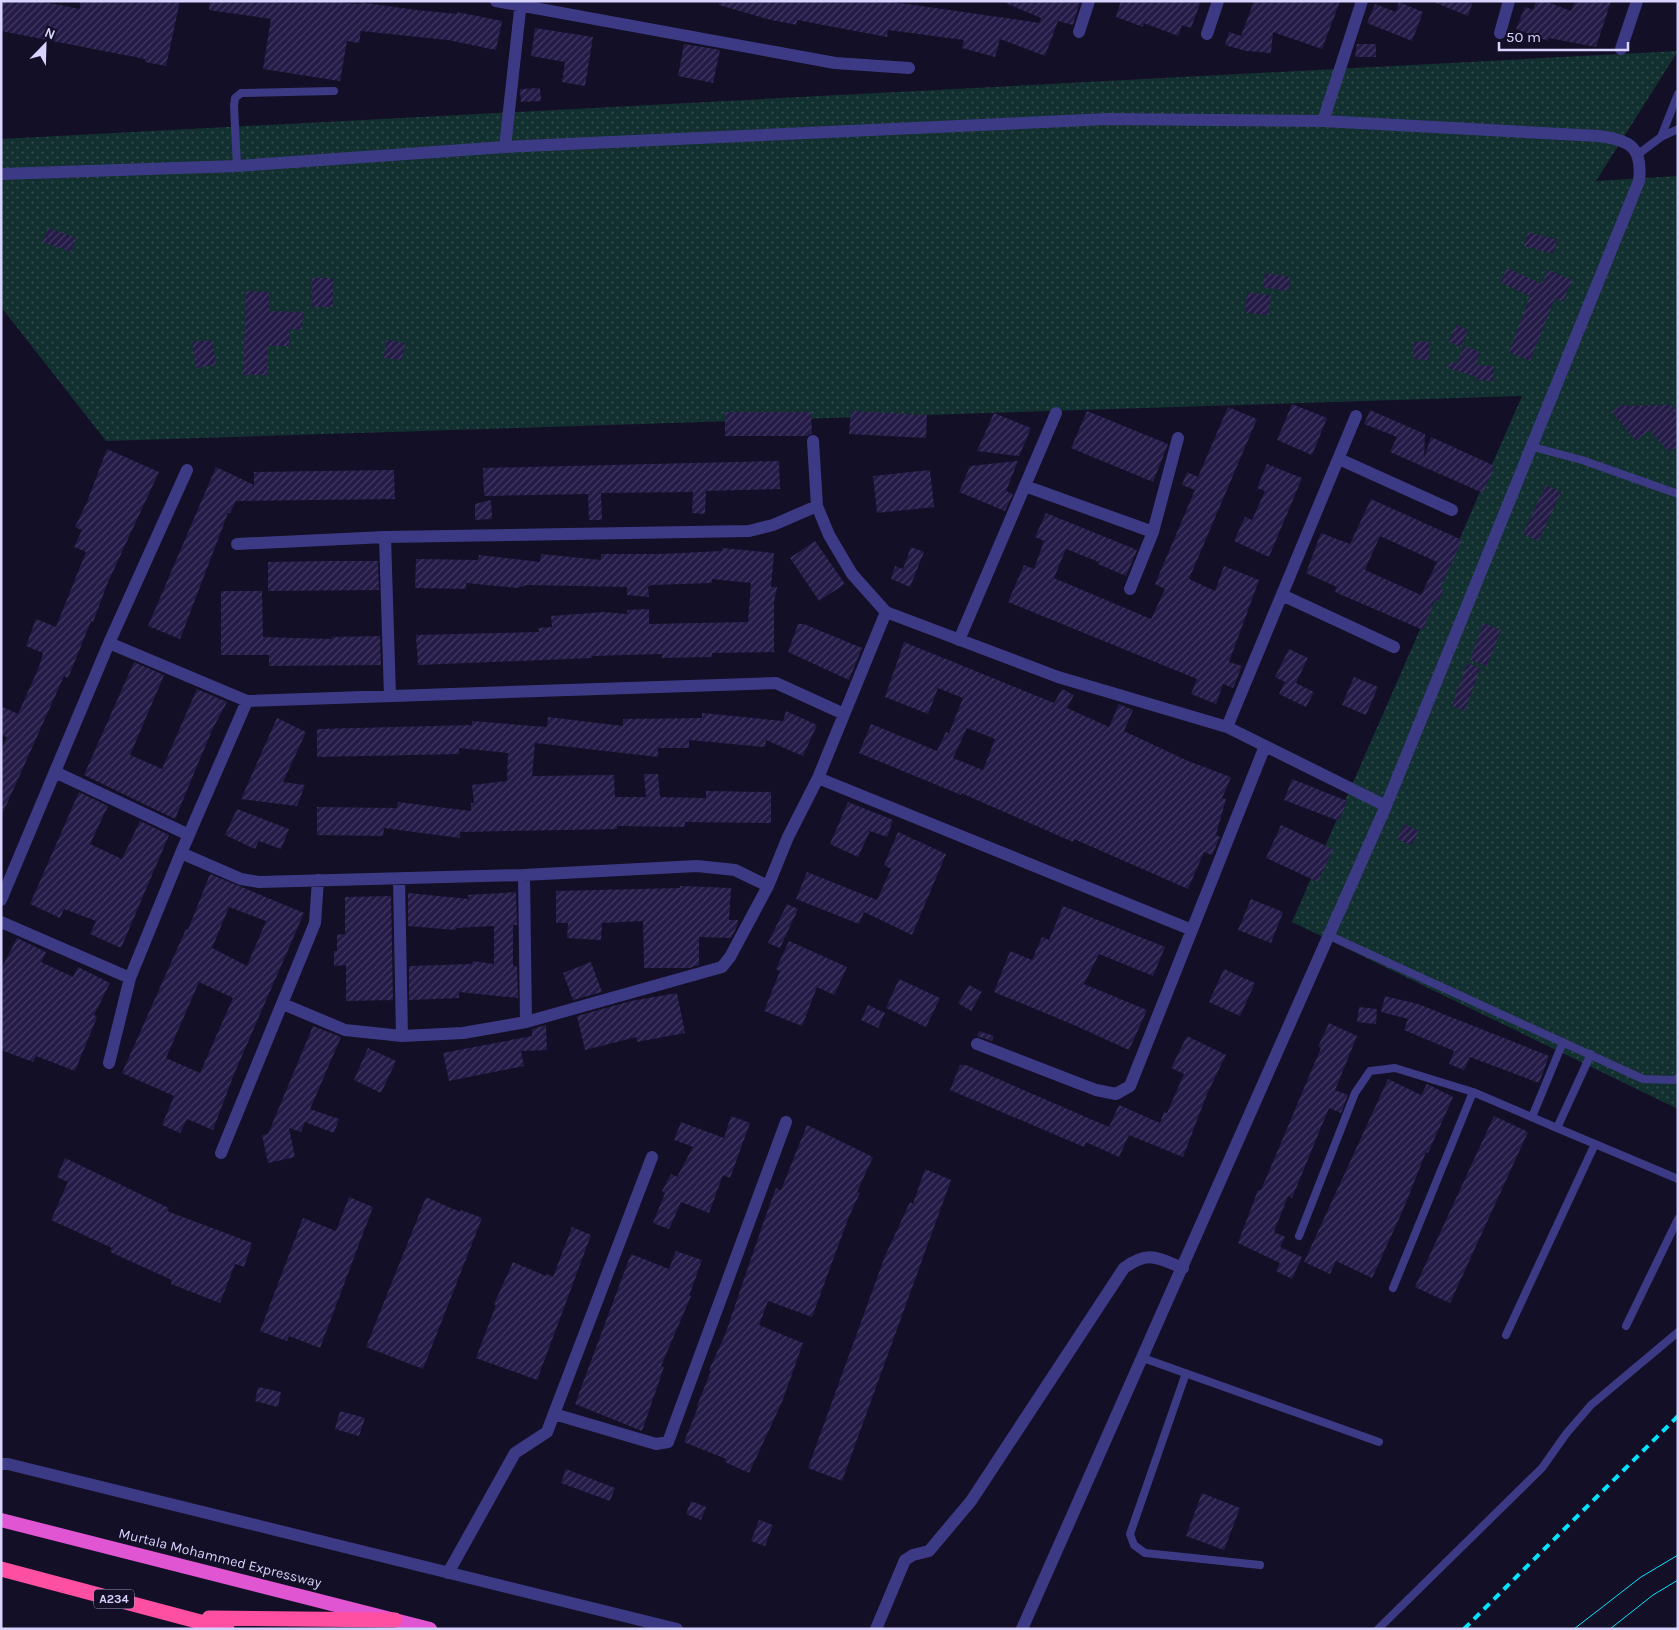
<svg xmlns="http://www.w3.org/2000/svg" width="1679" height="1630" viewBox="0 0 1679 1630" font-family="Karla,sans-serif">
  <style>
    .grass { fill: url(#grass-dots) }
    .building { fill: url(#building-hatch); fill-rule: evenodd }
    .lines { fill: none; stroke-linecap: round; stroke-linejoin: round }
    .service { stroke: #3d3a85; stroke-width: 8 }
    .minor { stroke: #3d3a85; stroke-width: 12 }
    .trunk { stroke: #e055d1; stroke-width: 14 }
    .motorway { stroke: #ff4fa3; stroke-width: 15 }
    .tram { stroke: #00e5ff; stroke-width: 1 }
    .rail { stroke: #00e5ff; stroke-width: 4; stroke-dasharray: 8 6; stroke-linecap: butt }
    .labels { text-anchor: middle; dominant-baseline: central; stroke-width: 4.5; stroke-linejoin: round; paint-order: stroke }
    .shield { fill: #130f26; stroke: #9e99be; stroke-width: 1 }
    .shield-label { font-size: 12px; font-weight: bold; fill: #d9d4ff }
    .street-label { font-size: 14px; fill: #d9d4ff; stroke: #130f26 }
  </style>
  <defs>
    <pattern id="grass-dots" width="8" height="8" patternUnits="userSpaceOnUse" patternTransform="scale(1.25)"><rect width="8" height="8" fill="#12302f"/><path d="M2 2h.1M6 6h.1" fill="none" stroke="#344d4e" stroke-width="1.8" stroke-linecap="round"/></pattern>
    <pattern id="building-hatch" width="6" height="6" patternUnits="userSpaceOnUse" patternTransform="scale(1.25)"><rect width="6" height="6" fill="#241b47"/><path d="M-1 1l2-2M0 6l6-6M5 7l2-2" fill="none" stroke="#433b63"/></pattern>
  </defs>
  <rect width="100%" height="100%" fill="#130f26"/>
  <path class="grass" d="M1678,51L1596,181L1678,176V1109L1292,922L1522,396L106,441L1,307V139Z"/>
  <path class="building" d="M1,1H39L80,9V1H180L166,66L145,62V59L1,31Z
    M210,1H334L359,4V2L416,10L457,14V12L502,21L496,50L448,40L361,31L359,43L347,41L340,81L263,69L271,19L209,10Z
    M719,1H886L1040,23L1041,18L1001,1H1080L1073,25L1058,21L1045,56L1000,39L995,57L962,48L964,40L888,30L887,37L797,20V25L771,20L719,5Z
    M1121,1H1201L1191,28L1182,25L1178,36L1144,23L1143,27L1116,17Z
    M1254,1H1340L1322,49L1273,32L1271,53L1246,51L1225,45L1229,32L1241,36Z
    M1431,1H1473L1468,16Z
    M1536,1H1545L1571,11L1575,1H1611L1596,47L1549,38L1548,41L1516,29L1525,7L1533,10Z
    M1399,2L1423,12L1412,41L1367,23L1375,4L1396,12Z
    M535,28L593,37L585,86L562,82L565,62L531,56Z
    M684,44L720,50L713,83L678,76Z
    M1357,44H1376V57H1355Z
    M540,88L541,101L521,102L520,89Z
    M48,228L76,238L71,252L43,242Z
    M1528,232L1557,240L1553,254L1524,246Z
    M1507,268L1542,284L1548,270L1572,280L1563,302L1555,298L1530,361L1509,352L1530,296L1500,282Z
    M1265,273L1290,277L1288,291L1263,287Z
    M312,278H333V307H312Z
    M246,291L269,292V311L303,312L302,330L289,329V346H268L267,375H243Z
    M1247,293L1271,295L1269,315L1245,313Z
    M1456,325L1468,330L1461,347L1449,342Z
    M212,340L216,365L196,368L192,342Z
    M386,340L405,343L402,360L384,358Z
    M1414,342H1430L1429,360L1413,359Z
    M1463,346L1480,352L1476,365L1494,366L1493,381L1476,380L1477,377L1448,368L1449,363H1457Z
    M1623,403L1625,406L1671,405L1678,412V447L1668,451L1649,430L1636,441L1612,412Z
    M1292,404L1327,418L1312,455L1277,440Z
    M1228,407L1257,419L1189,579L1215,591L1224,566L1259,580L1229,662L1242,666L1233,688L1223,684L1216,704L1191,694L1197,679L1008,602L1024,565L1034,569L1044,541L1035,537L1046,513L1137,550L1126,576L1098,564L1099,562L1066,549L1054,578L1151,619L1165,589L1155,584L1195,490L1182,485L1187,472L1198,477Z
    M1370,410L1425,434L1424,458L1431,437L1495,466L1483,493L1390,452L1397,437L1364,424Z
    M851,411L927,415L926,438L849,434Z
    M1087,411L1168,444L1153,482L1071,448Z
    M725,412H811L812,433L807,436H725Z
    M994,413L1031,428L1019,456L977,451Z
    M107,449L159,472L108,582L93,622L91,621L68,678L64,676L1,817V751L7,737L1,735V706L18,714L39,667L43,653L26,646L36,619L56,627L86,552L74,547L82,530L75,527L87,502Z
    M779,461L780,489L706,491L705,514L692,513L693,492L601,493L602,520H589L588,494L484,496L483,468Z
    M1018,461L1006,491L1013,494L1005,511L959,492L970,466Z
    M1267,464L1302,478L1269,557L1234,541L1245,517L1252,520L1265,491L1257,488Z
    M216,467L254,485V472L394,470L395,499L236,501L230,513H228L180,639L148,626Z
    M930,470L934,507L877,513L873,476Z
    M1546,485L1561,492L1538,541L1523,534Z
    M1371,499L1462,540L1440,588L1444,590L1438,602L1435,600L1423,630L1335,592L1337,587L1306,573L1321,533L1350,544ZM1380,536L1437,562L1421,595L1365,570Z
    M491,500L492,519L475,520V504Z
    M815,541L845,584L819,601L790,558Z
    M911,547L924,552L910,587L891,579L895,566L903,569Z
    M722,548L774,553L771,587H777L774,602V652L712,653V657L662,658V654L592,656V658L418,665L416,635L539,632L538,628L552,627L551,616L604,612L627,614V610L649,609V624L748,622L751,583L712,579V583L652,585L648,587L649,597L627,595V587L527,585L517,588L466,583V589L415,588L416,559L478,560L479,555L540,562L541,554L601,560V554H660L722,551Z
    M329,561H378L379,590L268,591V562Z
    M221,591H262L263,637L332,639V637L380,636L381,665L269,666V655H221Z
    M1483,623L1501,630L1487,666L1470,660Z
    M798,624H804L862,648L849,680L788,652Z
    M904,642L1054,703L1062,689L1074,695L1067,708L1109,727L1119,704L1133,710L1124,731L1188,761L1231,777L1222,798L1226,799L1216,835L1220,837L1212,855L1204,852L1188,889L1074,839L1073,842L961,793V795L859,753L871,724L937,751L946,732L949,733L963,698L938,688L928,714L885,697ZM967,728L995,739L983,770L953,758Z
    M1289,649L1308,658L1296,683L1314,692L1306,707L1279,694L1285,682L1275,677Z
    M134,662L164,675L130,755L162,769L197,689L227,702L212,730L175,819L84,775Z
    M1467,663L1480,668L1465,711L1452,706Z
    M1354,677L1378,687L1366,715L1342,705Z
    M786,711L817,725L803,756L766,740L765,747L689,740V748H658V757L535,743L532,776L614,775L615,797H646L644,774H658L660,797L706,798V791L771,792V823L685,822V827L617,826V829L460,832V838L384,828L383,836L317,835V807L397,808L398,802L471,811V803H474L472,785L507,781L508,753L459,748V754L317,757V729L472,725V721L547,727L548,717L623,726V719L702,718V713L783,721Z
    M277,718L306,732L283,782L305,785L297,806L241,799Z
    M1292,779L1347,801L1339,821L1284,800Z
    M79,792L108,806L90,844L122,859L140,821L169,835L121,948L90,934L96,921L64,909L60,918L30,904Z
    M848,802L893,820L887,837L870,831L858,857L830,844Z
    M237,809L289,829L281,849L259,841L255,849L225,835Z
    M1404,824L1419,831L1412,845L1397,839Z
    M1281,825L1333,849L1318,882L1266,858Z
    M898,832L946,854L912,935L864,912L859,924L796,899L807,872L877,900L891,869L884,865Z
    M210,874L304,913L234,1074L213,1130L187,1119L180,1133L162,1125L174,1096L122,1073L186,929L188,930ZM229,907L266,921L247,966L212,948ZM199,982L233,998L200,1073L166,1058Z
    M680,886L731,888L729,920H738L737,926L731,938L699,937V965L689,968H644L643,921L602,923L601,940L567,938L568,923H556V891L680,888Z
    M516,892L517,925H513V966H517L518,998L459,992V998L409,1000V966L472,964L473,961L494,964V926L456,928V930L408,926V893L469,899L468,895Z
    M391,896L393,1000L346,1001V965L334,966V951H337V935L345,934V897Z
    M1251,899L1283,912L1271,943L1238,930Z
    M787,904L798,909L780,948L768,943Z
    M1063,906L1165,947L1153,976L1099,954L1084,984L1147,1010L1129,1050L1074,1025L994,992L1010,951L1032,960L1042,937L1049,940Z
    M17,938L46,952L41,962L73,977L78,967L110,983L94,1015L97,1017L75,1071L36,1056L33,1062L1,1050V969Z
    M789,941L847,967L834,995L817,987L802,1026L764,1011L780,971L776,969Z
    M591,962L602,992L573,1000L563,973Z
    M1224,969L1255,983L1240,1016L1209,1002Z
    M899,979L940,998L926,1027L886,1008Z
    M969,985L982,992L971,1011L958,1003Z
    M677,993L685,1033L637,1042L636,1037L585,1050L577,1016L631,1001Z
    M1385,996L1418,1004L1549,1056L1539,1083L1470,1057L1464,1070L1449,1064L1454,1051L1404,1030L1408,1019L1381,1012Z
    M868,1005L885,1013L878,1028L861,1020Z
    M1359,1007L1377,1009L1376,1024L1357,1022Z
    M1329,1023L1357,1036L1335,1090L1348,1095L1341,1113L1329,1108L1292,1198L1288,1196L1274,1232L1285,1237L1280,1247L1302,1257L1292,1279L1276,1271L1280,1263L1238,1243L1258,1190H1261L1321,1048L1318,1047Z
    M546,1025L547,1050L521,1051L524,1066L449,1081L443,1053L532,1036V1029Z
    M313,1026L341,1037L310,1109L339,1119L334,1133L305,1122L301,1132L289,1128L295,1157L268,1163L262,1135L268,1134Z
    M979,1031L994,1036L992,1041L977,1036Z
    M1187,1036L1226,1055L1207,1094L1183,1157L1129,1135L1119,1157L1086,1142L1084,1147L950,1090L960,1065H966L1109,1127L1119,1105L1160,1123L1164,1112L1167,1113L1184,1074L1171,1068Z
    M368,1048L396,1061L381,1093L354,1080Z
    M1388,1079L1421,1095L1427,1084L1453,1097L1428,1153L1426,1152L1403,1210L1372,1278L1336,1261L1330,1274L1304,1262Z
    M731,1116L750,1123L730,1178L723,1175L709,1213L681,1202L669,1229L653,1223L665,1193L662,1191L671,1174L677,1177L693,1147L674,1140L681,1122L724,1138Z
    M1494,1116L1528,1132L1450,1303L1415,1287Z
    M807,1125L873,1157L857,1192L860,1193L848,1219L812,1317L768,1301L759,1325L803,1343L782,1402L749,1473L725,1462L726,1459L684,1442L698,1407L697,1406L711,1371L709,1370L725,1335L766,1215L776,1188L781,1190Z
    M65,1158L169,1208L167,1211L252,1243L244,1267L235,1264L220,1303L171,1284L172,1280L110,1252L112,1248L51,1220L68,1182L57,1177Z
    M925,1169L951,1180L842,1481L808,1468L885,1256L910,1202L913,1204Z
    M349,1197L373,1207L320,1348L289,1336L287,1341L260,1331L303,1218L336,1231Z
    M426,1197L460,1212L461,1210L482,1218L423,1369L366,1347Z
    M572,1227L591,1235L537,1380L476,1358L496,1305L494,1304L513,1262L546,1276L547,1274L553,1277Z
    M676,1251L702,1260L689,1296H691L661,1366L664,1367L642,1431L575,1404L631,1254L669,1269Z
    M258,1387L281,1392L278,1407L255,1401Z
    M340,1411L365,1418L359,1436L335,1429Z
    M566,1469L615,1488L610,1501L561,1483Z
    M1202,1493L1240,1508L1224,1550L1186,1536Z
    M691,1501L706,1507L701,1520L686,1514Z
    M759,1520L773,1525L765,1546L751,1541Z"/>
  <g class="lines">
    <path class="service" d="M1661,137L1678,94
      M1637,155L1661,137L1678,129
      M237,166L234,106L235,98L241,93L334,91
      M1533,447L1582,460L1678,494
      M1330,936L1643,1079L1674,1080L1678,1078
      M1591,1054L1557,1128L1678,1179
      M1532,1117L1563,1042
      M1299,1236L1355,1093L1370,1071L1395,1068L1473,1092L1557,1128
      M1393,1288L1473,1092
      M1626,1326L1678,1219
      M1506,1335L1595,1144
      M1143,1358L1379,1442
      M1186,1373L1130,1534L1134,1545L1145,1553L1260,1565
      M1378,1629L1542,1468L1566,1434L1591,1405L1678,1332"/>
    <path class="minor" d="M496,1L835,63L909,68
      M1079,32L1089,1
      M1500,33L1509,1
      M1207,34L1218,1
      M1621,49L1637,1
      M1323,121L1362,1
      M505,147L521,1
      M1,174L237,166L505,147L1107,119L1323,121L1599,136C1630,140 1643,147 1639,181L1386,806L1022,1629
      M813,441L817,506L829,535L852,574L886,612L1058,677L1227,727L1386,806
      M1339,459L1452,510
      M1025,486L1153,532
      M385,537L390,696
      M237,544L385,537L749,531L773,525L817,506
      M1130,589L1153,532L1178,438
      M1282,595L1394,647
      M959,640L1056,413
      M109,643L247,701L776,683L844,714
      M1227,727L1356,416
      M55,772L189,835
      M818,778L1192,930
      M181,853L241,879L259,882L524,875L697,866L735,870L768,886
      M524,875L526,1022
      M399,879L402,1036
      M1,900L109,643L187,470
      M1,922L130,978L181,853L247,701
      M283,1004L345,1030L402,1036L463,1033L526,1022L722,967L730,957L768,886L788,837L818,778L886,612
      M977,1044L1096,1090L1116,1094L1130,1086L1265,746
      M109,1063L130,978
      M221,1153L315,923L318,880
      M554,1414L656,1444L668,1442L786,1122
      M1,1464H8L677,1629
      M448,1573L515,1453L547,1432L652,1157
      M876,1629L905,1560L913,1555L929,1551L971,1501L1124,1268C1149,1250 1157,1258 1183,1268"/>
    <path class="trunk" d="M1,1520L430,1629"/>
    <path class="motorway" d="M1,1569L227,1629
      M209,1618L395,1620"/>
    <path class="tram" d="M1574,1629L1641,1577L1678,1555
      M1610,1629L1653,1595L1678,1580"/>
    <path class="rail" d="M1464,1629L1678,1416"/>
  </g>
  <g class="labels">
    <rect class="shield" x="94" y="1589.5" width="40" height="19" rx="4"/>
    <g class="shield-label">
      <text x="114" y="1599">A234</text>
    </g>
    <g class="street-label">
      <text transform="translate(220 1558) rotate(14)">Murtala Mohammed Expressway</text>
    </g>
  </g>
  <rect width="1679" height="1630" fill="none" stroke="#d9d4ff" stroke-width="5"/>
  <g transform="translate(45 45) rotate(23)" stroke="#130f26" stroke-width="4" paint-order="stroke">
  <path d="M0-4L9 19L0 12L-9 19Z" fill="#d9d4ff"/>
  <text y="-8" font-size="14" font-weight="bold" text-anchor="middle" fill="#d9d4ff">N</text>
  </g>
  <path d="M1499 42v8h129v-8" fill="none" stroke="#d9d4ff" stroke-width="2.5"/>
  <text x="1506" y="42" font-size="15" fill="#d9d4ff" stroke="#130f26" stroke-width="4" paint-order="stroke">50 m</text>
</svg>
